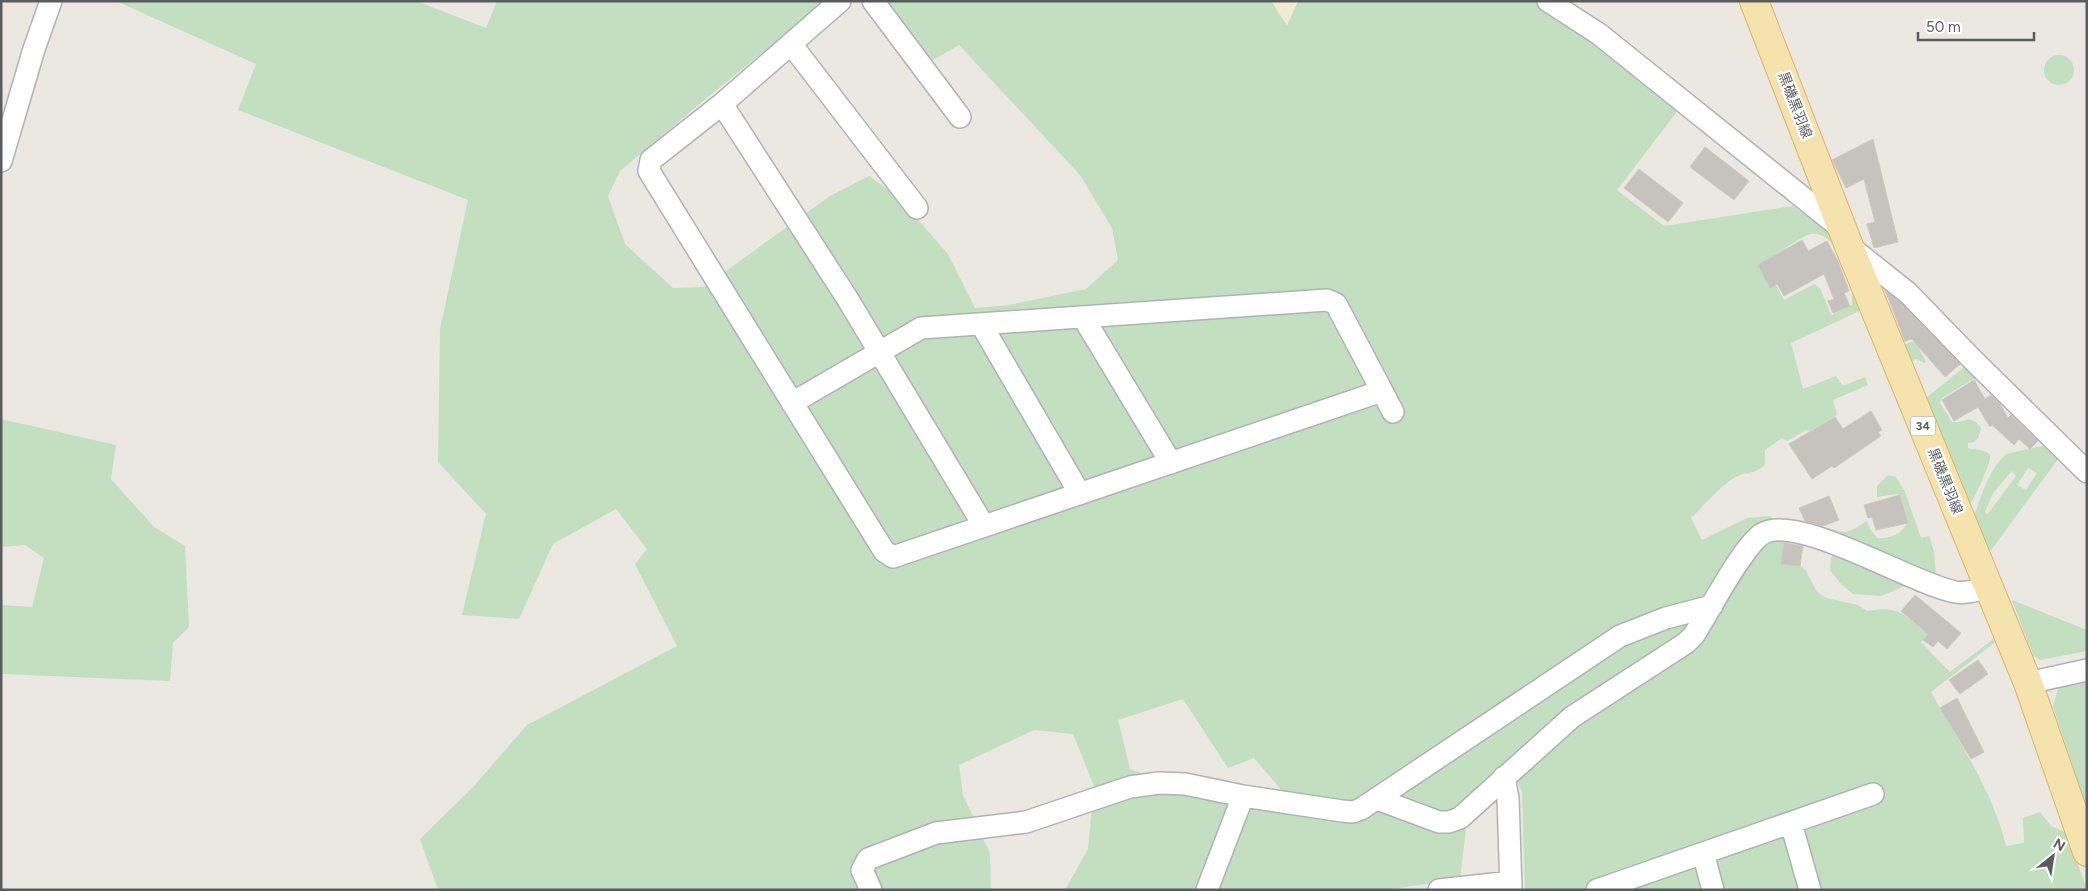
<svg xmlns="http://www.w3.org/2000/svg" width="2088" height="891" viewBox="0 0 2088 891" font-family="Figtree,'Noto Sans JP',sans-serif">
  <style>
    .green { fill: #c2dfc0; fill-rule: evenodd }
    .sand { fill: #f4ead2 }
    .building { fill: #c6c3be; stroke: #cec9c0 }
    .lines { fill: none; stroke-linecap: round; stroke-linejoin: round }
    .minor-casing { stroke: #afb2b5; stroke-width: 24 }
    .major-casing { stroke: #deb466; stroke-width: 30 }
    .minor { stroke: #fff; stroke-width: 21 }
    .major { stroke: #f4e3ad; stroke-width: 28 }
    .labels { text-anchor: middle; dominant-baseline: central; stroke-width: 4.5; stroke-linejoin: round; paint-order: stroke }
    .shield { fill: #fff; stroke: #8c8e90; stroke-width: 1 }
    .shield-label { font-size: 12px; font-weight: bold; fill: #5a5d60 }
    .street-label { font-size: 14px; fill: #5a5d60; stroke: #fff }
  </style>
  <rect width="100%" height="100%" fill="#eae8e1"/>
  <path class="green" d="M116,1H416L486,28L497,1H826L709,96L620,171L608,196L625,244L673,288L704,287L830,196L869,176L898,197L948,254L975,308L1009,305L1086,289L1118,260L1112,228L1080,175L959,45L928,63L881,1H1271L1287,25L1298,1H1537L1560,13L1676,107V113L1617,190L1664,226L1793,206L1829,232L1835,243H1832C1813,225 1805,237 1785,248L1792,263L1771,276L1784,300L1814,284L1820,288L1831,315L1852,305V293L1855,284L1866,308L1791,343L1803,389L1836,376L1843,386L1865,377L1868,385L1833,400L1837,415L1810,431L1806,430L1787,441L1782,438L1765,450V465C1751,476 1747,471 1736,477C1723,483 1702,508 1691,518L1702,540L1747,518L1770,516L1780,526L1787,539L1792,557L1806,571L1817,592L1826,598L1858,605L1867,611C1898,605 1904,614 1928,634L1921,642L1950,672L1995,638L1980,599L1998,640L1931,692C1957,739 1994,793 2006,846L2024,843L2023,818L2040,812L2051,826L2067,833L2087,890H1525L1522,792L1509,761L1469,803L1460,879L1385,890H1065L1088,849L1094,786L1073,734L1034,730L959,765L963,795L990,853L991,890H438L420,839L473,787L527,725L677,646L635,564L647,549L616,509L553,544L519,619L462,615L486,514L438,462L440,329L468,200L238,110L256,64ZM1183,699L1228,768L1254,758L1280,788L1278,807L1177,786L1130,769L1118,720Z
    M2044 70a15 15 0 1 1 30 0a15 15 0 1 1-30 0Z
    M1933,333V336L1919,345L1920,351L1926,362L1924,363L1916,359L1910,362L1904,345Z
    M1968,364L1981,381L1973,379L1942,398L1940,403L1952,422C1966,424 1969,412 1981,428C1979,436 1978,443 1968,443V448C1973,450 1987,449 1990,455C1992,461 1974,500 1969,505L1926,398Z
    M1,419L116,445L111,479L154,527L185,546L189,627L173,643L170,681L1,674V605L32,607L44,558L25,545L1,547Z
    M2046,445L2059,458L1991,550L1989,551L1974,517C1981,496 1989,469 2006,454ZM2028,468L2037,473L2026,490L2017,485ZM2012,471L2016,476L1987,515L1985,512L1993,493Z
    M1888,475L1896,477L1905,492L1921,538L1929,536L1934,552L1936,579L1912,583L1881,596L1853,594L1840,583L1830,570L1831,558L1835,548L1820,530C1835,526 1834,532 1844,532C1852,531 1861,525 1867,521L1870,529L1877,538C1890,539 1903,534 1908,521L1901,496L1897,494L1877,497V486Z
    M2012,600L2087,630V651L2040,660L2033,655Z
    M2087,676V808L2053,707L2059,685Z"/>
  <path class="sand" d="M1271,1H1298L1287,25Z"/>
  <path class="building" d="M1873,139L1898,242L1874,248L1867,224L1875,222L1864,179L1846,188L1832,160Z
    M1705,147L1749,181L1734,200L1690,167Z
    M1639,169L1683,203L1668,222L1624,188Z
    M1802,240L1808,251L1827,241L1838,261L1849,291L1844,293L1850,306L1833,313L1828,301L1834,299L1824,274L1784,296L1777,284L1770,288L1758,265Z
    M1885,290L1900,302L1960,364L1945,377L1912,339L1905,341Z
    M1974,380L1985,399L1991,395L2000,404L2008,418L2011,415L2038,441L2030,449L2019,439L2014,445L1992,425L1990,427L1978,407L1954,421L1942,400Z
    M1871,411L1882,430L1878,432L1881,436L1834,468L1832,466L1812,479L1789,444L1835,417L1843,429Z
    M1900,495L1908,523L1876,530L1872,517L1868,518L1864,505Z
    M1829,496L1839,520L1823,526L1805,521L1799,508Z
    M1784,543L1803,546L1800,566L1781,564Z
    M1915,595L1961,633L1947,649L1938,641L1933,647L1923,640L1928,634L1901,611Z
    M1978,660L1988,674L1960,694L1949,680Z
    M1957,698L1984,752L1971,759L1940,708Z"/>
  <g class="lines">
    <g class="minor-casing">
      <path id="minor" d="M873,1L960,117
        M1548,1L1599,34L1842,229
        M791,44L917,208
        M722,104L847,298L984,526
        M1,161L34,49L51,1
        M1849,246L1908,293L1974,361L2087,472
        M1083,317L1171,463
        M981,324L1080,494
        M1382,391L1393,412
        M792,403L921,328L1327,300L1336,304L1382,391L893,557L884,551L649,171L651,160L722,104L840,1
        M2028,683L2087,670
        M1504,777L1508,798L1511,890
        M1377,799L1439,822H1449L1460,818L1572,717L1686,643L1694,635C1708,613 1743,546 1762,534C1796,512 1912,584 1955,592C1966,594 1978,590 1989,587
        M1791,823L1810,890
        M1703,853L1713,890
        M871,890L862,870L868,859L936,833L1026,822L1130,787L1159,783L1185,784L1243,796
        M1207,890L1243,796L1342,811L1353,812L1361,809L1620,636L1666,618L1712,606
        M1439,890L1511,882
        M1597,890L1873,794"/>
    </g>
    <g class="major-casing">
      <path id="major" d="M1754,1L1849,246L2028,683L2087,852"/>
    </g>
    <use href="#minor" class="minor"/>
    <use href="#major" class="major"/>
  </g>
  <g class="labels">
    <rect class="shield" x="1910.5" y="416.5" width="25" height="19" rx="4"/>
    <g class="shield-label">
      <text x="1923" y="426">34</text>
    </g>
    <g class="street-label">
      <text transform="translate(1795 105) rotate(69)">黒磯黒羽線</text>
      <text transform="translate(1945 481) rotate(68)">黒磯黒羽線</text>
    </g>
  </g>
  <rect width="2088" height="891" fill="none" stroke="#5a5d60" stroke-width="5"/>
  <g transform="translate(2053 856) rotate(30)" stroke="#ffffff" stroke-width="4" paint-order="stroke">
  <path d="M0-4L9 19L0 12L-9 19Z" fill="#5a5d60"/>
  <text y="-8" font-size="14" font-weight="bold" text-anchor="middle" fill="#5a5d60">N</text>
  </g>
  <path d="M1918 32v8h116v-8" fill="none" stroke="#5a5d60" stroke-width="2.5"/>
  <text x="1926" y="32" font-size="15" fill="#5a5d60" stroke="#ffffff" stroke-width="4" paint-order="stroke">50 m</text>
</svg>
